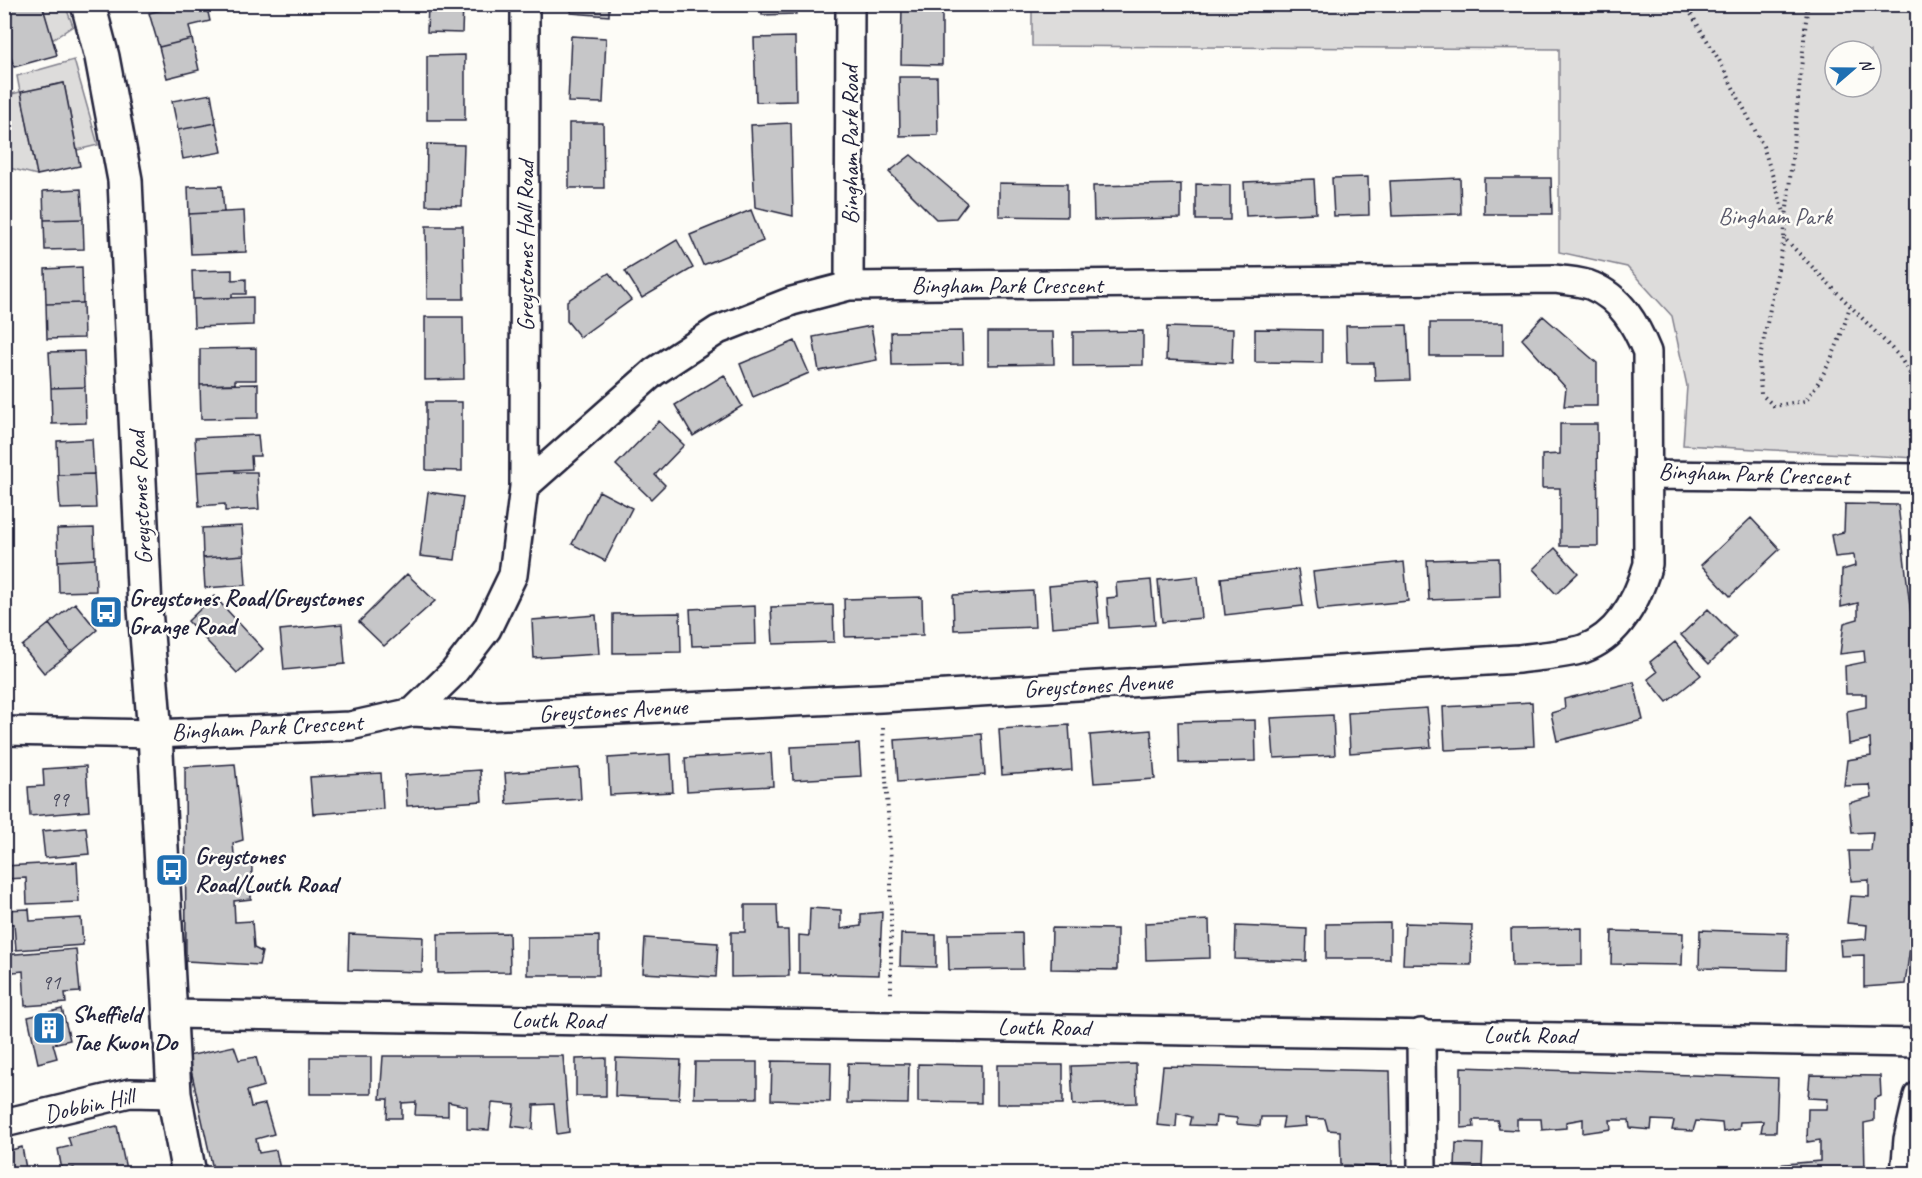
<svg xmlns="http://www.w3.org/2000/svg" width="1922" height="1178" viewBox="0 0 1922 1178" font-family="Caveat,sans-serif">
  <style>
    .green { fill: #dddcdb; stroke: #807f8b; stroke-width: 1.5; fill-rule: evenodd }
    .building { fill: #c6c6c8; stroke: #22223b; stroke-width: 1.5 }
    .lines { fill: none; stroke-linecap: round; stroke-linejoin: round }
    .street-casing { stroke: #22223b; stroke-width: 32 }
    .secondary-casing { stroke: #22223b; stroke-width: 38 }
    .path { stroke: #22223b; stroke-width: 4; stroke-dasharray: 1.5 4.5; stroke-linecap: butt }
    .street { stroke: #fdfcf7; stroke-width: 27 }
    .secondary { stroke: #fdfcf7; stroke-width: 33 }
    .labels { text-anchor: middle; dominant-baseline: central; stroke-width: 5; stroke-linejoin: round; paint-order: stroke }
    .number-label { font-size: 21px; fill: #4b4b5e }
    .street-label { font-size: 24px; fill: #22223b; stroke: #fdfcf7 }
    .park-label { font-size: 24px; fill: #5a5a6b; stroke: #fdfcf7 }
    .poi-label { font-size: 24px; font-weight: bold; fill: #22223b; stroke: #fdfcf7; text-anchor: start }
  </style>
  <rect width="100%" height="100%" fill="#fdfcf7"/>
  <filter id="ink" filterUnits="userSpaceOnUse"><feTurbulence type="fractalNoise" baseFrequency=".0167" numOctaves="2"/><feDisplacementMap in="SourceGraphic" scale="12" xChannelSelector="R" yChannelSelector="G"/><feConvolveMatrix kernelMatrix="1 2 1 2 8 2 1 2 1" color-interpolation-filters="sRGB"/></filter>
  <g filter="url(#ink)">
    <path class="green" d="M42,5H65L73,26L52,40Z
      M1032,5H1917V458L1683,445L1687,386L1672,316L1627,267L1559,252V49L1032,46ZM1835,51H1871V87H1835Z
      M74,60L98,145L77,150L64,83L21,92L37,175L5,167V82L8,95L20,92L17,76Z"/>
    <path class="building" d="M4,4H42L57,55L14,67L4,35Z
      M185,4H206L210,21L189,26L192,39L159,47L149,13Z
      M428,4H463L462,33L427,32Z
      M571,4H609V16L571,13Z
      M762,4H796V14L762,15Z
      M902,4H942V65L901,64Z
      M571,36L606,38L603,103L568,102Z
      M795,37L796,101L756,102L754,38Z
      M192,39L199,70L167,78L159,47Z
      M465,55V120H427V56Z
      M899,77H937L938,135L900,136Z
      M64,83L80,166L37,175L21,92Z
      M211,94L216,123L178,130L172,101Z
      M216,123L222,152L183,159L178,130Z
      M569,123H603L604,188H569Z
      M791,123L793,216L755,207L751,125Z
      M427,144L464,145L462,206L426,205Z
      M911,155L967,203L956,218L936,219L889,172Z
      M1368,177L1369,215L1334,216L1332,178Z
      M1460,178L1461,214L1392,216L1390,181Z
      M1484,178H1551L1552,214H1484Z
      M1314,179L1316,213L1246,216L1244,182Z
      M999,183L1067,184V217L999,216Z
      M1181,184V218L1094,220L1093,186Z
      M1196,184L1230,185V220H1196Z
      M222,186L224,212L189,214L188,187Z
      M81,189L83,219L44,220L43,191Z
      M751,210L763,241L703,265L690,235Z
      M244,211L246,252L191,254L189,214Z
      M83,219L84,249L45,250L44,220Z
      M426,226H463L464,299H427Z
      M677,240L693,268L642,298L625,271Z
      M82,267L83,303L46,304L45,269Z
      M232,270V280L246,279V294H232V298L193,299L192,271Z
      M609,273L631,300L580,337L567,321V301Z
      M253,297V325L194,327L193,299Z
      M83,303L84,338L47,339L46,304Z
      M1543,316L1597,363V406H1564L1566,388L1522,339Z
      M425,317H463L464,379L425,380Z
      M1430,323H1503V356H1430Z
      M1407,325L1410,380L1375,381L1374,363H1347L1346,326Z
      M871,326L877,360L819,371L813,337Z
      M1167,327L1233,329L1232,363L1166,360Z
      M1255,329L1322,330V363L1255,362Z
      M962,331L963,364L892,365L891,332Z
      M1143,331V365L1073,366V332Z
      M988,332H1053L1054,364L988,365Z
      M795,341L809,373L753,397L740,364Z
      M256,348V380H235V384L200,385V349Z
      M84,351L85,387L51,388L49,352Z
      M724,375L742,406L693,436L675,405Z
      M258,384V418L201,419L200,385Z
      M85,387L86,423L52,424L51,388Z
      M426,402H462V471L426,470Z
      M659,421L684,445L655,475L665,485L651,499L616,465Z
      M1560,424H1597L1598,546H1560V488H1542V455L1560,454Z
      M258,435L260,456H251L252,469L197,472L195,438Z
      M92,439L94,474L58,475L57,441Z
      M236,470L235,472H257L259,509L225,511V504L199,506L197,472Z
      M94,474L96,508L60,509L58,475Z
      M599,491L632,508L605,561L572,544Z
      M428,492L463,497L455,560L420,556Z
      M1845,504L1898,505L1913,632L1918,753V889L1905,984L1864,987V955L1841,956L1840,941L1866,939L1867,925L1847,923L1850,896L1869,897V880L1851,881L1849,851H1871L1873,832L1852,833L1849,803L1872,797L1870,785L1844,786L1847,760L1871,756L1870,739L1849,744L1847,711L1866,707V694H1846L1845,666L1865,662L1864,651L1840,654L1844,623L1858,619V603L1841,607L1842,570L1855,566L1854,555L1835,557L1831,535L1844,532Z
      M1751,518L1780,549L1730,596L1701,565Z
      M242,526L244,555L203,558L202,528Z
      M94,528L95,559L58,561L57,529Z
      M1555,548L1578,573L1556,594L1533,569Z
      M244,555L246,585L205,588L203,558Z
      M1499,558L1500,597L1429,600L1427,560Z
      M95,559L96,591L59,592L58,561Z
      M1404,562L1408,601L1318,610L1313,572Z
      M1298,569L1303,606L1225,615L1221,578Z
      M407,574L435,601L384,646L359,622Z
      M1198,576L1202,618L1162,622L1158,580Z
      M1151,580L1155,625L1109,628L1107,598L1117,597L1116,583Z
      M1095,582L1099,623L1052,627L1049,586Z
      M1033,591L1035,627L954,630L953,595Z
      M214,596L263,649L237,673L188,621Z
      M922,597L923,635L845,637L844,599Z
      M75,603L97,630L71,652L49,624Z
      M833,605L834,642L773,644L771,607Z
      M755,606L756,644L692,646L690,609Z
      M1708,609L1736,637L1709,664L1681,635Z
      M680,613L681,652L613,653V614Z
      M596,615L599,654L534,658L532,620Z
      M49,624L71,652L44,673L22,646Z
      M342,624L345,664L284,670L280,630Z
      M1675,642L1701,675L1667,702L1648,679L1657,672L1650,662Z
      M1634,682L1643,720L1557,741L1551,713L1565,709L1564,699Z
      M1532,702L1534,746L1445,750L1443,707Z
      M1427,708L1431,747L1350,753L1348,713Z
      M1333,715L1335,755L1274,758L1271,718Z
      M1255,720L1256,761L1179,763L1178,722Z
      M1069,725L1072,770L1002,775L999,729Z
      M1151,730L1155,779L1094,783L1090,735Z
      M982,734L985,775L898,782L895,740Z
      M859,744L861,776L793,780L791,747Z
      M771,753L773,786L687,791L685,758Z
      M671,754L673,792L610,795L608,758Z
      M235,764L243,840L233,843L235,866H252L251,899L234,901L235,922L252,921L254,948L262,952L259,965L186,961L185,767Z
      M86,766L89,811L30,816L28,787L44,786L43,769Z
      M579,768L581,799L507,804L505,773Z
      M480,770L482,801L407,806L405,775Z
      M381,773L383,809L313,814L310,777Z
      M86,827L89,854L45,858L42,831Z
      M77,862L79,902L27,904L26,878L4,879V866Z
      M745,905H777L778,930H788L789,976L731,977V932H745Z
      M810,908L841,910V929L861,926V914L882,912L879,975L799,973V935L809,936Z
      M29,909L30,921L81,918L83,945L16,950L14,924H4V910Z
      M1209,920L1210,958L1146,960L1145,923Z
      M1390,923V959H1326V924Z
      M1405,923L1472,925L1471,965L1403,964Z
      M1236,926L1307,929L1306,961L1235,959Z
      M1052,928L1117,929V970L1051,969Z
      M1582,928V965L1512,966L1511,929Z
      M1700,930L1788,933L1787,970L1699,968Z
      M1612,931L1683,933L1682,965L1611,964Z
      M509,933L510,972L438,973V934Z
      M1022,933L1023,969L949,970L948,934Z
      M349,934L423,937L422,972L348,970Z
      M901,934L936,935V967L900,966Z
      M599,936V975H527V937Z
      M645,938L718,943L716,977L643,973Z
      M76,949L80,992L65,993L66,1003L25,1006L23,971L4,973V955Z
      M62,1009L70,1040L53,1044L57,1058L38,1063L28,1017Z
      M234,1046L239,1060L256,1057L264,1086L247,1091L251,1107L265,1104L274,1134L256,1139L259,1153L276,1150L281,1174H214L188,1056Z
      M383,1056H563L569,1132L557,1134L554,1104L534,1105L533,1129L512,1126L515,1105L492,1103L489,1130L467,1129V1106L448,1102V1116L415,1115L416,1102L402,1103V1118H387L388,1099H380Z
      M310,1057H371V1094H310Z
      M606,1058V1096H576V1059Z
      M616,1058L681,1060L679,1099L615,1096Z
      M772,1061L831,1062L830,1102L771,1100Z
      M695,1062H757V1098H694Z
      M848,1063L909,1064L908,1104L847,1103Z
      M918,1064L981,1065V1103L918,1102Z
      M1136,1064L1137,1103L1073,1105L1071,1066Z
      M997,1065H1063V1104H997Z
      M1163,1066L1390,1071L1392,1167L1341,1165L1340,1131L1328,1130L1325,1119L1305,1118L1306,1126L1282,1128L1284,1117H1261L1260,1126L1237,1124V1118L1216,1116L1215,1126L1190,1125L1192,1117L1177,1113L1176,1127L1157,1125Z
      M1461,1067L1778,1078L1776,1132H1761L1763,1121L1740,1122L1739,1129L1723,1132L1722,1123L1696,1121L1693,1131L1672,1130L1674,1121L1652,1120L1651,1130L1630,1128L1629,1120H1610L1611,1129L1583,1133V1119L1566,1122V1128L1542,1130L1541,1119H1517V1130L1499,1129L1497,1120H1473L1474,1127L1461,1128Z
      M1810,1075L1880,1076L1881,1096L1874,1099V1121L1864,1123L1865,1174H1776L1775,1165L1820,1161V1140L1807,1142L1808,1109H1827L1828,1099L1808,1098Z
      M117,1126L127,1174H76L74,1168L62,1170L58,1149L71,1146L68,1137Z
      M1456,1143L1483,1144L1482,1168L1455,1167Z
      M22,1147L27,1174H4V1152Z"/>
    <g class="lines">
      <g class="street-casing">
        <path id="street" d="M849,286L850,4
          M1649,475L1918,478
          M524,487L525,4
          M4,731L155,734L350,726L413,712L454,672L487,629L513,575L524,487L654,372L718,330L792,301L849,286L1555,279C1566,281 1581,281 1592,286C1621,298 1636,325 1647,352L1648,564C1638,598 1619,636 1583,649C1563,655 1539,656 1519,659L881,698L482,716L413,712
          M171,1014L1918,1043
          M1421,1033L1422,1174
          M4,1123L130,1093L174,1094
          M1905,1174L1908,1139L1918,1096"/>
      </g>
      <g class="secondary-casing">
        <path id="secondary" d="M88,4L102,57L125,180L145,609L155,734L174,1094L189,1174"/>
      </g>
      <path class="path" d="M1685,4L1719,60L1763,146L1785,215
        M1803,4L1807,10L1784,238L1899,356L1918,386
        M1784,239L1759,363L1761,394L1774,406L1805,401C1828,372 1840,341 1850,306
        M883,728L891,863V997"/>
      <use href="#street" class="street"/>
      <use href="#secondary" class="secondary"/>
    </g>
  </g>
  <defs>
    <g id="bus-square" transform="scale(1.725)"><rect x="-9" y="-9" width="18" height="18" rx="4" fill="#1f6fb2" stroke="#fdfcf7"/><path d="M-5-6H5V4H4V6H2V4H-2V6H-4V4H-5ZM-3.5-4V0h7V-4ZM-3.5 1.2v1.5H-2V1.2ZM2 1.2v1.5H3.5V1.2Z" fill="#fff"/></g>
    <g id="building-square" transform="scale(1.725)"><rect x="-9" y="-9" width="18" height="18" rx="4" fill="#1f6fb2" stroke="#fdfcf7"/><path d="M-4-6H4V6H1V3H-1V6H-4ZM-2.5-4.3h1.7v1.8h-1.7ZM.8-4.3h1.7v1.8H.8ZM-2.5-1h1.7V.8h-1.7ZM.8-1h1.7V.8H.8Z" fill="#fff"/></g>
  </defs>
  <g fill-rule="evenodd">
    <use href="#bus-square" x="106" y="612"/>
    <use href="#bus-square" x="172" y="870"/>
    <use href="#building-square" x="49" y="1028"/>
  </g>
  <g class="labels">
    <g class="number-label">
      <text x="59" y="799">99</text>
      <text x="51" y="982">91</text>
    </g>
    <g class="street-label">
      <text transform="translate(850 145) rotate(-90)">Bingham Park Road</text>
      <text transform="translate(525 246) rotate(-90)">Greystones Hall Road</text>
      <text x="1007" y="285">Bingham Park Crescent</text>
      <text transform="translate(1754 474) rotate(2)">Bingham Park Crescent</text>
      <text transform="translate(140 498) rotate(-93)">Greystones Road</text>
      <text transform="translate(1098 685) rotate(-3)">Greystones Avenue</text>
      <text transform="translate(613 710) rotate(-3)">Greystones Avenue</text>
      <text transform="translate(267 727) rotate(-3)">Bingham Park Crescent</text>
      <text transform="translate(558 1020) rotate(1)">Louth Road</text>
      <text transform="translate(1044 1027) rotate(1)">Louth Road</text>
      <text transform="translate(1530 1035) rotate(1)">Louth Road</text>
      <text transform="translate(89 1105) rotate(-12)">Dobbin Hill</text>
    </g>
    <g class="park-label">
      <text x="1775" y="216">Bingham Park</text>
    </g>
    <g class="poi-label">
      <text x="129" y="598">Greystones Road/Greystones<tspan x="129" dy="28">Grange Road</tspan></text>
      <text x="195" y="856">Greystones<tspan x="195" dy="28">Road/Louth Road</tspan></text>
      <text x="72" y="1014">Sheffield<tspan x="72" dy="28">Tae Kwon Do</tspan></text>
    </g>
  </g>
  <rect width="1922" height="1178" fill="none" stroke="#fdfcf7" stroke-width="24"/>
  <rect x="12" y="12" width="1898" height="1154" fill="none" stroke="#22223b" stroke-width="2" filter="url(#ink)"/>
  <g transform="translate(1853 69) rotate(70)"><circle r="28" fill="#fdfcf7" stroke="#a5a5ac" stroke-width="1.5"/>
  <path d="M0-4.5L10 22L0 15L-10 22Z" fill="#1f6fb2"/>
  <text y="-9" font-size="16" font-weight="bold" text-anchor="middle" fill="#22223b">N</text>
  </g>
</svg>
